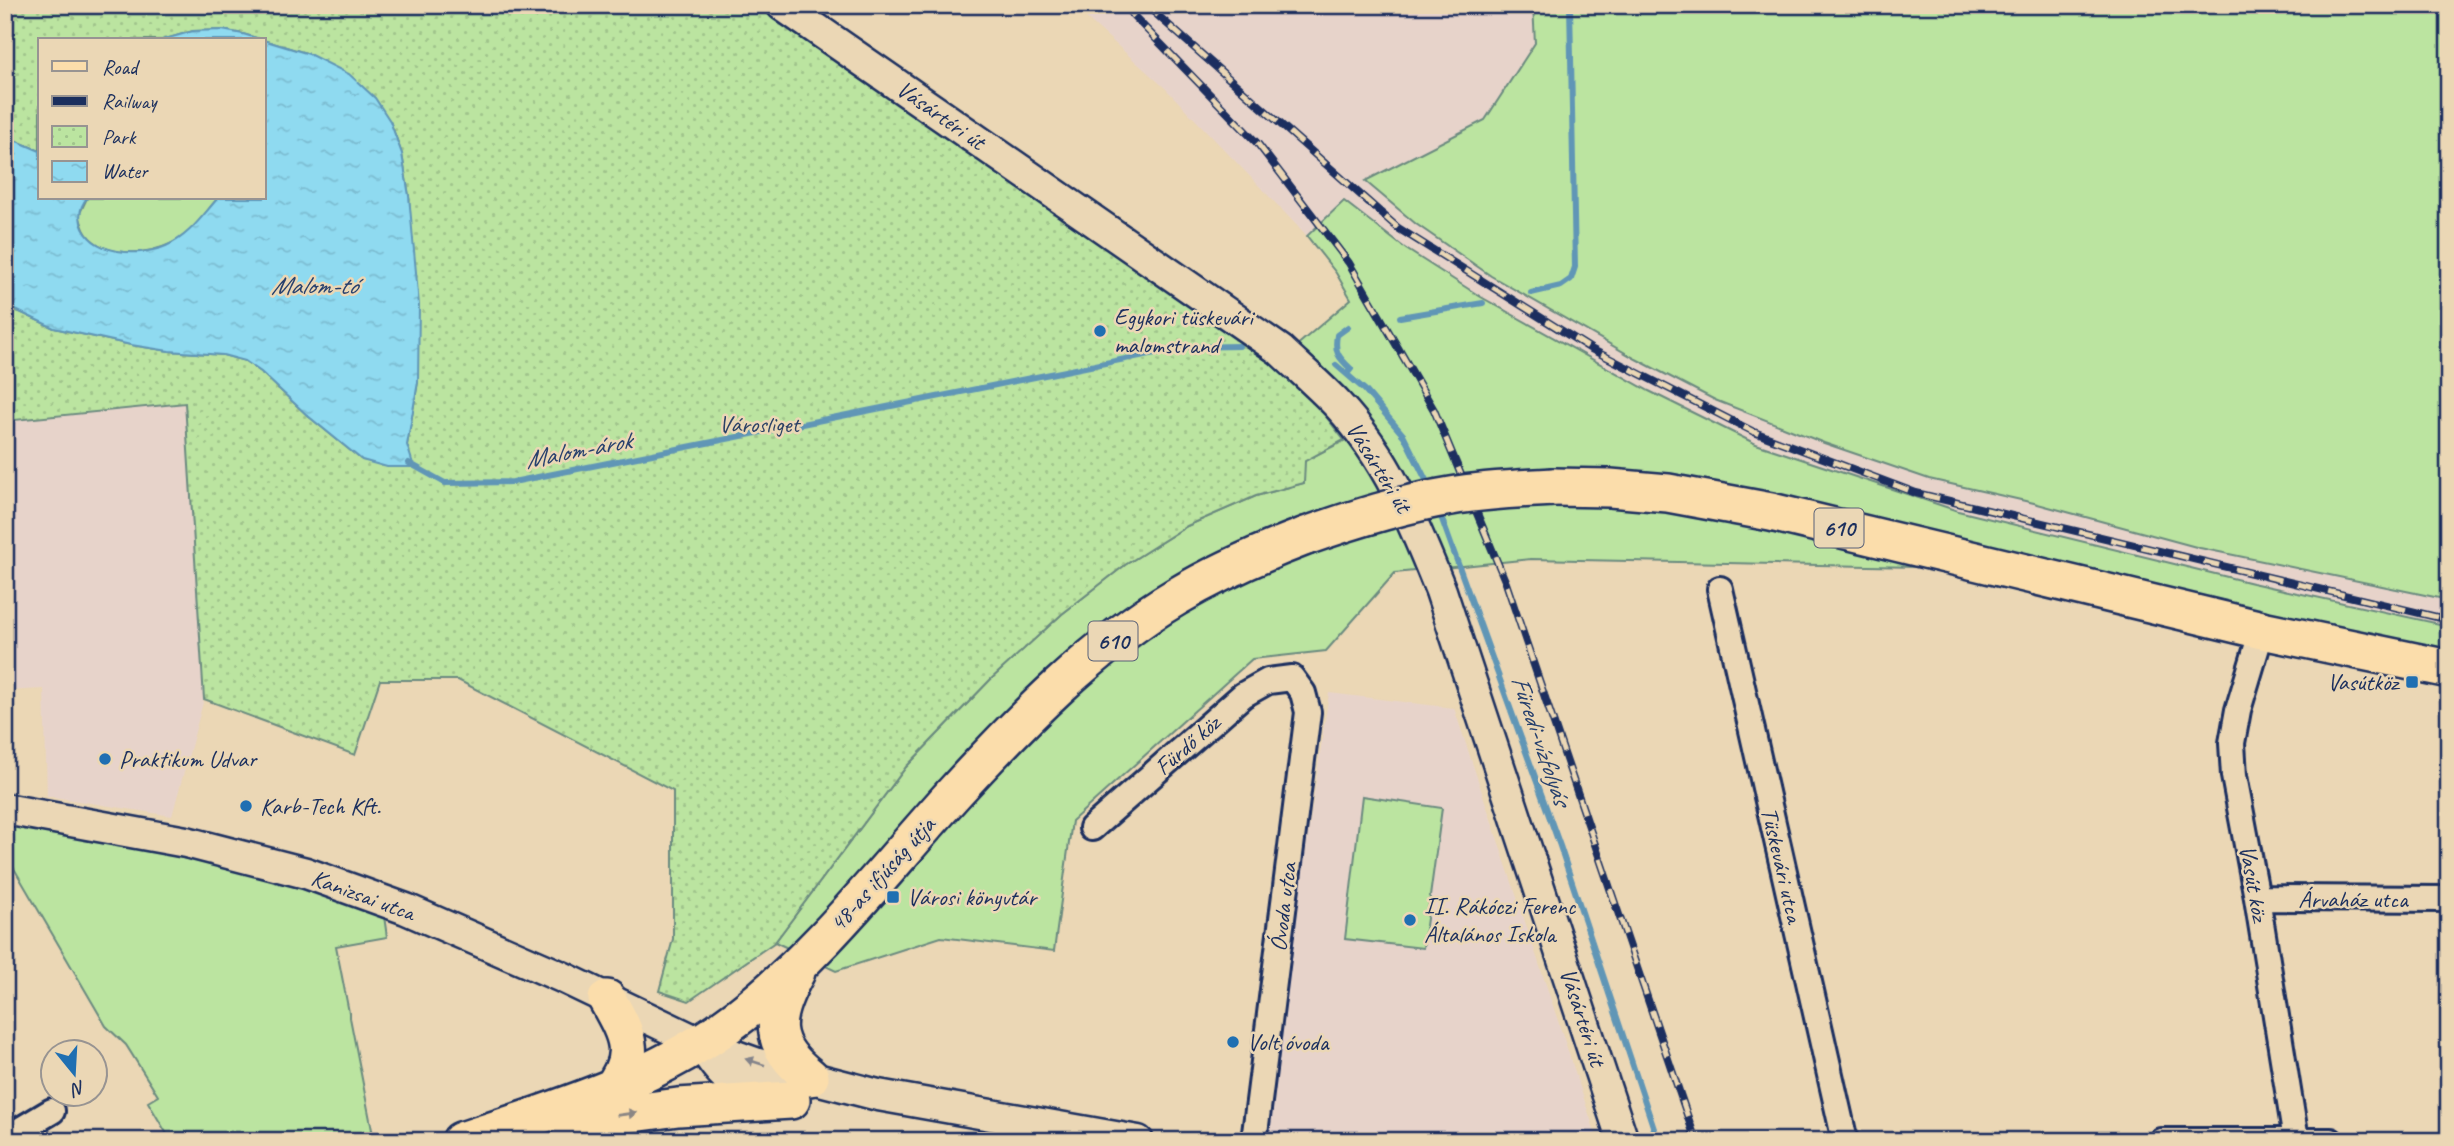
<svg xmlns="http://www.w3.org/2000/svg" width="2454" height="1146" viewBox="0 0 2454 1146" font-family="Caveat,sans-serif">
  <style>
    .built { fill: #e7d3ca }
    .green { fill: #bbe4a0; stroke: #6b8a7f; stroke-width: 2 }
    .park { fill: url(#park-dots); stroke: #6b8a7f; stroke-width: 2 }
    .water { fill: url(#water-ripples); stroke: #6196b6; stroke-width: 2 }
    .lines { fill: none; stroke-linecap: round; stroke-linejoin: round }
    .stream { stroke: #6196b6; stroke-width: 6 }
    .minor-casing { stroke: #1b2f5e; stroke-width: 30 }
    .tertiary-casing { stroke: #1b2f5e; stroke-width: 35 }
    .primary-casing { stroke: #1b2f5e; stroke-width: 42 }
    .minor { stroke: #ebd7b5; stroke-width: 24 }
    .tertiary { stroke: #ebd7b5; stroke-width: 30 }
    .primary { stroke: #fbddab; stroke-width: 37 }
    .rail-casing { stroke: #1b2f5e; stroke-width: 8 }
    .rail { stroke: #ebd7b5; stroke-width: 5; stroke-dasharray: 16; stroke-linecap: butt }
    .primary-bridge-casing { stroke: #1b2f5e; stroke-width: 42; stroke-linecap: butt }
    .primary-bridge { stroke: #fbddab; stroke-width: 37 }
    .oneway { fill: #83838a }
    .oneway2 { fill: #8b8684 }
    .poi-dot { fill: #1f6fb2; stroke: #ebd7b5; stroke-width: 2.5 }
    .labels { text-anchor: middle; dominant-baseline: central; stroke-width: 5; stroke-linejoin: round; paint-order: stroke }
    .shield { fill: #ebd7b5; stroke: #596178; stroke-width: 2 }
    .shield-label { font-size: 23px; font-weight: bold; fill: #1b2f5e }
    .street-label { font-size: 24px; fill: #1b2f5e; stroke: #ebd7b5 }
    .poi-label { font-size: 24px; fill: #1b2f5e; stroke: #ebd7b5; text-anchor: start }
    .park-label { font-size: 24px; fill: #2b4165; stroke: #ebd7b5 }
    .water-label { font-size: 26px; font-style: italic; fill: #27406d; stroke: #ebd7b5 }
  </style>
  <defs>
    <pattern id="park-dots" width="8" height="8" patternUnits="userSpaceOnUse" patternTransform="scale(1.75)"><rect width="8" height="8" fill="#bbe4a0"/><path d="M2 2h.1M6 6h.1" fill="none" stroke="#a0c48c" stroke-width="1.8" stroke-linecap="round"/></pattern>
    <pattern id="water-ripples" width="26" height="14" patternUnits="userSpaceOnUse" patternTransform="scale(1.75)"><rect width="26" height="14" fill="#8fdaf0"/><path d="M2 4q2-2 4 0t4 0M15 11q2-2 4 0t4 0" fill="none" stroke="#7bbbd0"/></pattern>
  </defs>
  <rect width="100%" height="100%" fill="#ebd7b5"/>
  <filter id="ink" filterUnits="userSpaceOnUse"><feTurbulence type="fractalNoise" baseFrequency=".0143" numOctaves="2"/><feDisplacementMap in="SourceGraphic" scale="14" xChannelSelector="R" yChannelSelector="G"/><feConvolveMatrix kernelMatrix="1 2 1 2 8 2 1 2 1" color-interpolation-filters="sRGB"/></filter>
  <g filter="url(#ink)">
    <path class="built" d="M1072,5H1533L1535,43L1485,120L1366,181L1416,224L1491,276L1636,359L1929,479L2034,503L2200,548L2449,600V626L2252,583L1958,511L1756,444L1649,391L1481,297L1406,249L1344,201L1307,236L1165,88Z
      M185,403L204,699L172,816L47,796L44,689L5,691V421Z
      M1329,693L1454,708L1598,1141H1311L1264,1131Z"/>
    <path class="green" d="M1533,5H2449V600L2200,548L2034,503L1929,479L1824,443L1715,400L1636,359L1491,276L1416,224L1365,181L1485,120L1535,43Z
      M87,198H218C207,210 197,226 185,235C161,253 115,261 91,239C84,233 82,224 79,215Z
      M1344,201L1406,249L1481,297L1649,391L1756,444L1958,511L2252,583L2449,626V687L2261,648L1917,567L1531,559L1395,573L1326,651L1252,659L1072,821L1054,951L941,937L836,971L775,942L906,767L990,680L1062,614L1125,565L1187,526L1256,496L1304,483V461L1344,441L1320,409L1274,365L1351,299L1336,273L1307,236Z
      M1362,796L1442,808L1423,948L1345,939Z
      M5,822L147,850L307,886L384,916L387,937L336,946L373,1135L357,1141H171L148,1102L158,1096L126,1045L106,1026L5,853Z"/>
    <path class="park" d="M5,5H760L1274,365L1320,409L1344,440L1305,461L1304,483L1256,496L1187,526L1125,565L1062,614L990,680L906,767L775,942L689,1001L659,991L673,939V791L458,680H380L355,755L204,699L185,403L5,421V305L54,328L131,345L169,351L223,355L245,361L261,372L308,416L362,460L413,467L407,445L418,382L409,196L402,154L390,121L309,54L243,34L222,30L193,31L162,40H40V151L5,136Z"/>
    <path class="water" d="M222,30L243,34L309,54L349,74L375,98L390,121L402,154L409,196L419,305L418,382L407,445L414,467H387L362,460L308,416L261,372L245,361L223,355L169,351L131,345L54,328L5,305V136L40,151V198H87C81,205 79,214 81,223C91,256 140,257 166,246C189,236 202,216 218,198H264V40H162L193,31Z"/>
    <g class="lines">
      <path class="stream" d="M1531,293L1561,286L1571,279L1575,267L1570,5
        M1400,317L1483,303
        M1336,365L1365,390L1404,436L1430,488
        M1347,374L1351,369C1338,357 1334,352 1337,335L1348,327
        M409,463L445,483L513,482L1185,347L1239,346
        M1439,511L1560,846L1658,1141"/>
      <g class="minor-casing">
        <path id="minor" d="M1720,589L1845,1141
          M2262,630L2238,710L2232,743L2234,776L2257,898L2296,1140
          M1092,828L1243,695L1268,681L1292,678L1303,693L1308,712L1254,1141
          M2257,898L2449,899
          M5,1139L52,1111
          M2161,1141H2331"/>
      </g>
      <g class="tertiary-casing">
        <path id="tertiary" d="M782,5L1280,350C1299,368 1320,386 1338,405C1388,458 1414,524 1441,591L1623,1141
          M5,809L186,842L306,873L406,909L562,977L700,1043L758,1064L878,1095L1138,1141
          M700,1043C724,1079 731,1087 773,1096"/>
      </g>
      <g class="primary-casing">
        <path id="primary" d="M1553,487L1610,488L1668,493L1771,512L2262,630L2449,669
          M796,972C771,1018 767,1043 810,1077
          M607,999C627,1035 639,1054 611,1090
          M568,1122L678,1107L791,1100
          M461,1141C559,1109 658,1079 741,1015C822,952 885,869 954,793C1019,722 1093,646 1176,597C1218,572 1261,553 1306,536"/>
      </g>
      <use href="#minor" class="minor"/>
      <use href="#tertiary" class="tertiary"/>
      <use href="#primary" class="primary"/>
      <g class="rail-casing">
        <path id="rail" d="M1123,5L1258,144L1349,263L1434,410L1506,583L1696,1141
          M1146,5L1398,228L1591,349L1754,432L1916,493L2449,620"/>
      </g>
      <use href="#rail" class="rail"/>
      <g class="primary-bridge-casing">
        <path id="primary-bridge" d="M1306,536C1354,519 1401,504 1451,496C1485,490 1519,489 1553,487"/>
      </g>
      <use href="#primary-bridge" class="primary-bridge"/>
    </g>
    <defs><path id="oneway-solid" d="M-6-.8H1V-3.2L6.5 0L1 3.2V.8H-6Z" transform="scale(1.75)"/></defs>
    <use class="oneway" href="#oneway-solid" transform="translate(755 1062) rotate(-162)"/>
    <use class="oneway2" href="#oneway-solid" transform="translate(627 1114) rotate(-8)"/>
  </g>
  <g class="poi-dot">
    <circle cx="1100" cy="331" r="7"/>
    <rect x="2405" y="675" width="14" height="14" rx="3.5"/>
    <circle cx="105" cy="759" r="7"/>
    <circle cx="246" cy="806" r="7"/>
    <rect x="886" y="890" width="14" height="14" rx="3.5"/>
    <circle cx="1410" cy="920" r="7"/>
    <circle cx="1233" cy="1042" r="7"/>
  </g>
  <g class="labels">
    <g class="shield">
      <rect x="1814.5" y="508.5" width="49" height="39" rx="5"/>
      <rect x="1088.5" y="621.5" width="49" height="39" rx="5"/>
    </g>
    <g class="shield-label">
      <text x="1839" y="528">610</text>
      <text x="1113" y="641">610</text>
    </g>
    <g class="street-label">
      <text transform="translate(941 115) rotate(35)">Vásártéri út</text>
      <text transform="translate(1379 467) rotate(58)">Vásártéri út</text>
      <text transform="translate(1187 745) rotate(-41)">Fürdő köz</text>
      <text transform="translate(1782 865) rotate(77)">Tüskevári utca</text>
      <text transform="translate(882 874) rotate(-48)">48-as ifjúság útja</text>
      <text transform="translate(2254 883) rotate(80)">Vasút köz</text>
      <text transform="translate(363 895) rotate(20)">Kanizsai utca</text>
      <text x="2353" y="899">Árvaház utca</text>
      <text transform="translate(1283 907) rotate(-83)">Óvoda utca</text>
      <text transform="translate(1583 1017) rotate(72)">Vásártéri út</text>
    </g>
    <g class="poi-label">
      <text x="1114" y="317">Egykori tüskevári<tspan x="1114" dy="28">malomstrand</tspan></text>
      <text x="2398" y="682" text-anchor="end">Vasútköz</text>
      <text x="119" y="759">Praktikum Udvar</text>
      <text x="260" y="806">Karb-Tech Kft.</text>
      <text x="907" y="897">Városi könyvtár</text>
      <text x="1424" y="906">II. Rákóczi Ferenc<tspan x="1424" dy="28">Általános Iskola</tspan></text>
      <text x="1247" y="1042">Volt óvoda</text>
    </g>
    <g class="park-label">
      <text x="759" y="424">Városliget</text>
    </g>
    <g class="water-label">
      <text x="314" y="285">Malom-tó</text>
      <text transform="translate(578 450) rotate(-11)">Malom-árok</text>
      <text transform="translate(1541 740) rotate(71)">Füredi-vízfolyás</text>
    </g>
  </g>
  <rect width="2454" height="1146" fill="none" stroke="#ebd7b5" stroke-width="28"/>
  <rect x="14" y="14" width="2426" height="1118" fill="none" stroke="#1b2f5e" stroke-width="2.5" filter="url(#ink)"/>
  <rect x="38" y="38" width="228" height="161" fill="#ebd7b5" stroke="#989492" stroke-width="2"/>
  <rect x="52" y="61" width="35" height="10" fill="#fbddab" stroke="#989492" stroke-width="2"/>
  <text x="102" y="74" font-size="21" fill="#1b2f5e">Road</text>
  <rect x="52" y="96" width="35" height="10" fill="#1b2f5e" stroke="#989492" stroke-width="2"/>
  <text x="102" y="108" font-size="21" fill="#1b2f5e">Railway</text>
  <rect x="52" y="126" width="35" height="21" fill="url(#park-dots)" stroke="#989492" stroke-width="2"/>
  <text x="102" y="144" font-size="21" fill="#1b2f5e">Park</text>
  <rect x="52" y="161" width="35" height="21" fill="url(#water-ripples)" stroke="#989492" stroke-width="2"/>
  <text x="102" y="178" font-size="21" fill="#1b2f5e">Water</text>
  <g transform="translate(74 1073) rotate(162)"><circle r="33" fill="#ebd7b5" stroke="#989492" stroke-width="2"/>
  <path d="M0-5L12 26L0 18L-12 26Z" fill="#1f6fb2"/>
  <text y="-10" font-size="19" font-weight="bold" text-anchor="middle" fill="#1b2f5e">N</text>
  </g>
</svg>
